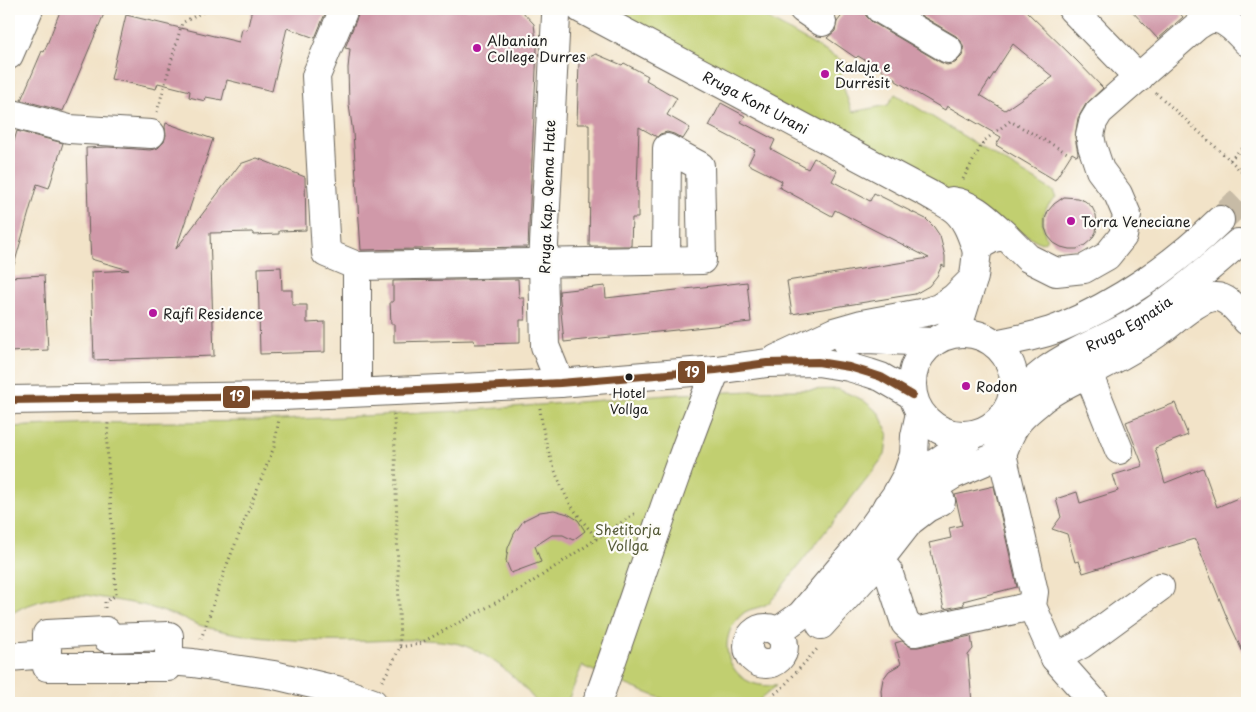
<svg xmlns="http://www.w3.org/2000/svg" width="1256" height="712" viewBox="0 0 1256 712" font-family="'Playpen Sans',sans-serif">
  <style>
    .green { fill: #c1cf70; stroke: #6e7646 }
    .building { fill: #d099a9; fill-rule: evenodd }
    .lines { fill: none; stroke-linecap: round; stroke-linejoin: round }
    .major-tunnel { stroke: #c7bba6; stroke-width: 28; stroke-dasharray: 28 14; stroke-linecap: butt }
    .minor-casing { stroke: #676258; stroke-width: 30 }
    .major-casing { stroke: #676258; stroke-width: 30 }
    .path { stroke: #676258; stroke-width: 3; stroke-dasharray: 1 4; stroke-linecap: butt }
    .minor { stroke: #fff; stroke-width: 28 }
    .major { stroke: #fff; stroke-width: 28 }
    .bus-1-casing { stroke: #fdfcf7; stroke-width: 11 }
    .bus-1 { stroke: #7a4b2a; stroke-width: 8 }
    .poi-dot { fill: #b5179e; stroke: #fdfcf7; stroke-width: 2 }
    .bus-dot { fill: #1c1c1c; stroke: #fdfcf7; stroke-width: 2 }
    .labels { text-anchor: middle; dominant-baseline: central; stroke-width: 4.5; stroke-linejoin: round; paint-order: stroke }
    .bus-label { font-size: 13px; fill: #1c1c1c; stroke: #fdfcf7 }
    .poi-label { font-size: 14px; fill: #1c1c1c; stroke: #fdfcf7; text-anchor: start }
    .street-label { font-size: 14px; fill: #1c1c1c; stroke: #fdfcf7 }
    .park-label { font-size: 14px; fill: #565b39; stroke: #fdfcf7 }
    .line-badge { stroke: #fdfcf7; stroke-width: 2 }
    .badge-label { font-size: 14px; text-anchor: middle; font-weight: bold; fill: #fff }
  </style>
  <rect width="100%" height="100%" fill="#fdfcf7"/>
  <filter id="ink" filterUnits="userSpaceOnUse"><feTurbulence type="fractalNoise" baseFrequency=".02" numOctaves="2"/><feDisplacementMap in="SourceGraphic" scale="10" xChannelSelector="R" yChannelSelector="G"/><feConvolveMatrix kernelMatrix="1 2 1 2 8 2 1 2 1" color-interpolation-filters="sRGB"/></filter>
  <filter id="wash" filterUnits="userSpaceOnUse"><feTurbulence type="fractalNoise" baseFrequency=".0096" numOctaves="4" result="noise"/><feDisplacementMap in="SourceGraphic" scale="20" xChannelSelector="R" yChannelSelector="G"/><feGaussianBlur stdDeviation="1.12" result="paint"/><feColorMatrix in="noise" values="0 0 0 0 0 0 0 0 0 0 0 0 0 0 0 0 0 1.4 0 .05"/><feComposite in="paint" operator="in"/></filter>
  <g filter="url(#wash)">
    <rect width="100%" height="100%" fill="#f2e3c8"/>
    <path class="green" d="M597,9H751L848,64L840,77L852,112L888,105L895,94L1053,191L1056,198C1041,210 1040,222 1047,240L1041,243L946,191Z
      M838,389L863,400L879,413L888,433L885,455L782,587C778,592 773,600 767,604C761,608 751,608 745,612C726,626 721,651 735,670C746,684 759,686 776,686L756,703H674L639,690L582,666L567,703H537C519,679 488,652 459,644C434,638 397,640 371,641C330,642 289,641 249,636C233,633 199,628 186,619L143,605L86,595H67L43,600L23,607L9,615V427L93,423L261,421L461,411L680,394L753,391Z"/>
    <g id="blocks">
      <path class="building" d="M61,9H106L63,111L21,100L42,51L44,52Z
        M252,9H327L315,38L287,28L272,91L227,80L222,100L206,97L205,101L189,97L190,91L158,83L156,89L111,79L126,15L239,42L242,29L247,30Z
        M359,9H520L534,24L537,48L528,247L361,250L353,133L349,105L348,68L350,49L345,48L358,15Z
        M847,9H864L866,16L872,22L940,62L947,65L955,63L962,56L964,49L961,41L956,36L910,9H1024L1077,61L1103,88L1086,104L1078,118L1075,137L1078,153L1077,156L1072,153L1055,180L996,145L1001,137L947,106L945,110L896,81V79L858,56L856,58L827,38L835,31L837,22ZM1013,44L1053,77L1005,110L980,95Z
        M1130,9H1176L1183,17L1158,39Z
        M596,54L622,65L624,63L648,76L646,80L677,98L667,115L690,128L683,139L674,134L667,132L660,134L657,137L639,127L637,191H638V218H632L631,246H589L590,189H589V124H577L579,62Z
        M721,103L745,116L741,122L775,140L771,149L808,169L814,158L837,171L832,181L870,201L874,193L926,219L934,227L940,236L945,256V267L942,265L937,276L929,286L915,294L792,314L787,281L929,258L835,210L832,216L779,187L782,181L748,164L755,150L709,126Z
        M166,123L213,139L176,249L240,164L257,158L305,177L306,230L279,231V234L253,235V232L210,233L214,356L94,360L91,272L129,270L91,259L90,242H89L86,148L108,147L150,150L158,148L164,142L166,135L165,127Z
        M17,131L63,143L49,188L37,184L14,265L9,264V158Z
        M1064,197L1077,198L1085,201L1092,207L1096,215L1097,224L1096,232L1092,239L1085,245L1077,249H1069L1061,247L1054,243L1048,236L1045,228V219L1048,211L1054,204Z
        M281,267L282,290H292V305H307V323L325,322V352L260,354L258,268Z
        M44,275L48,350L9,352V277Z
        M518,279L519,298H524L525,320H520V343L475,344L474,340L394,342V324H391L390,302H393V281Z
        M747,282L751,322L564,342L559,291L605,286L606,298Z
        M1175,403L1188,435L1155,448L1165,483L1203,468L1217,507L1247,494V661L1228,620L1196,541H1195L1194,539L1083,573L1079,561L1075,562L1067,534L1052,529L1061,517L1056,499L1077,492L1080,503L1118,491L1113,475L1143,466L1126,422Z
        M994,486L1017,587L963,601L964,605L944,609L929,543L951,538L949,528L962,525L955,495Z
        M554,510L568,514L578,520L585,531L573,540L563,535H552L535,546L541,562L511,573L506,561L508,548L514,534L524,520L540,512Z
        M971,636L973,649L968,655L972,703H882L881,690L883,679L889,671L901,664L895,643L902,641L911,647H918Z"/>
    </g>
  </g>
  <g filter="url(#ink)">
    <use href="#blocks" fill-opacity="0" stroke="#676258" stroke-width="1"/>
    <g class="lines">
      <path class="major-tunnel" d="M1220,220L1247,194"/>
      <g class="minor-casing">
        <g id="minor">
          <path d="M344,9L316,76L326,253L357,266L702,260L700,166L667,148L666,260"/>
          <path d="M558,9L556,16L543,263L545,346L560,383"/>
          <path id="s1" d="M581,9L929,194C937,199 946,203 954,209C967,219 972,237 977,251"/>
          <path d="M803,9L822,22"/>
          <path d="M880,9L948,49"/>
          <path d="M9,55L29,9"/>
          <path d="M9,113L69,129L151,134"/>
          <path d="M952,201C974,204 990,222 1006,236"/>
          <path d="M1088,373L1119,450"/>
          <path d="M357,392V266"/>
          <path d="M994,425L1002,454L1027,561L1034,592L1032,606L1055,658L1095,703"/>
          <path d="M907,486L937,462L960,446L974,434"/>
          <path d="M887,506L907,503L953,475L1002,454C1006,445 1009,435 1015,426C1020,417 1031,409 1039,402C1053,389 1071,382 1088,373C1114,360 1140,346 1163,329C1175,320 1199,298 1214,297C1228,296 1239,312 1247,321"/>
          <path d="M860,545L888,571L905,623L915,632L1032,606"/>
          <path d="M821,625L878,562L910,521L927,508L941,501"/>
          <circle cx="766" cy="646" r="18"/>
          <path d="M777,632L801,615L860,545L896,495L907,475L914,455L915,436L920,413"/>
          <path d="M107,638L169,636V661"/>
          <path d="M47,654V634L106,631"/>
          <path d="M9,657L47,654V667H168L169,661L193,663L274,675L337,690L373,703"/>
          <path d="M1055,658L1082,644L1160,587"/>
          <path d="M597,703C637,592 671,479 716,370"/>
        </g>
      </g>
      <g class="major-casing">
        <g id="major">
          <path d="M1072,9L1139,78"/>
          <circle cx="963" cy="384" r="51"/>
          <path d="M948,334L962,314L967,298L974,277L977,251L982,244L993,238L1006,236L1028,258L1056,272L1084,269L1107,256L1123,236L1127,215L1118,194L1100,170L1092,146L1090,135L1093,122L1099,112L1197,26C1202,23 1207,19 1213,19C1227,18 1238,33 1247,42"/>
          <path d="M846,342L867,339L932,342"/>
          <path d="M996,344C1017,339 1039,336 1059,328C1118,304 1175,264 1220,220"/>
          <path d="M776,359L834,332L862,324L926,312L939,308L954,298L973,279"/>
          <path id="s2" d="M1013,398C1025,388 1036,378 1048,369C1077,348 1112,337 1142,318C1177,296 1207,270 1238,243"/>
          <path d="M9,400L282,396L440,389L560,383L716,370L767,363L818,362L849,367L869,373L881,377L912,395"/>
        </g>
      </g>
      <path class="path" d="M1156,93L1230,160L1247,177
        M157,112L182,23L208,9
        M1230,160L1247,143
        M963,179L984,141L1010,121L1069,154
        M540,408C543,439 553,471 567,498C574,512 587,526 597,539
        M105,608V602L116,595L107,444L108,423
        M201,639L226,567L274,447L279,419
        M400,647L419,644L523,588L637,512
        M382,681L392,664L400,647L394,414
        M763,703L782,688L818,648"/>
      <use href="#minor" class="minor"/>
      <use href="#major" class="major"/>
      <g class="bus-1-casing">
        <path id="bus-1" d="M9,400L282,396L440,389L560,383L716,370L767,363L818,362L849,367L869,373L881,377L912,395"/>
      </g>
      <use href="#bus-1" class="bus-1"/>
    </g>
  </g>
  <g class="poi-dot">
    <circle cx="477" cy="48" r="5"/>
    <circle cx="825" cy="74" r="5"/>
    <circle cx="1071" cy="221" r="5"/>
    <circle cx="153" cy="313" r="5"/>
    <circle cx="966" cy="386" r="5"/>
  </g>
  <circle class="bus-dot" cx="629" cy="377" r="4.5"/>
  <g class="labels">
    <g class="bus-label">
      <text x="629" y="392">Hotel<tspan x="629" dy="16">Vollga</tspan></text>
    </g>
    <g class="poi-label">
      <text x="487" y="40">Albanian<tspan x="487" dy="16">College Durres</tspan></text>
      <text x="835" y="66">Kalaja e<tspan x="835" dy="16">Durrësit</tspan></text>
      <text x="1081" y="221">Torra Veneciane</text>
      <text x="163" y="313">Rajfi Residence</text>
      <text x="976" y="386">Rodon</text>
    </g>
    <g class="street-label">
      <text stroke="none"><textPath href="#s1" startOffset="198">Rruga Kont Urani</textPath></text>
      <text transform="translate(547 197) rotate(-88)">Rruga Kap. Qema Hate</text>
      <text stroke="none"><textPath href="#s2" startOffset="138">Rruga Egnatia</textPath></text>
    </g>
    <g class="park-label">
      <text x="628" y="529">Shetitorja<tspan x="628" dy="16">Vollga</tspan></text>
    </g>
  </g>
  <g class="line-badge">
    <rect x="677" y="360" width="29" height="24" rx="5" fill="#7a4b2a"/>
    <rect x="222" y="385" width="29" height="24" rx="5" fill="#7a4b2a"/>
  </g>
  <g class="badge-label">
    <text x="692" y="377">19</text>
    <text x="237" y="401">19</text>
  </g>
  <rect width="1256" height="712" fill="none" stroke="#fdfcf7" stroke-width="30"/>
</svg>
